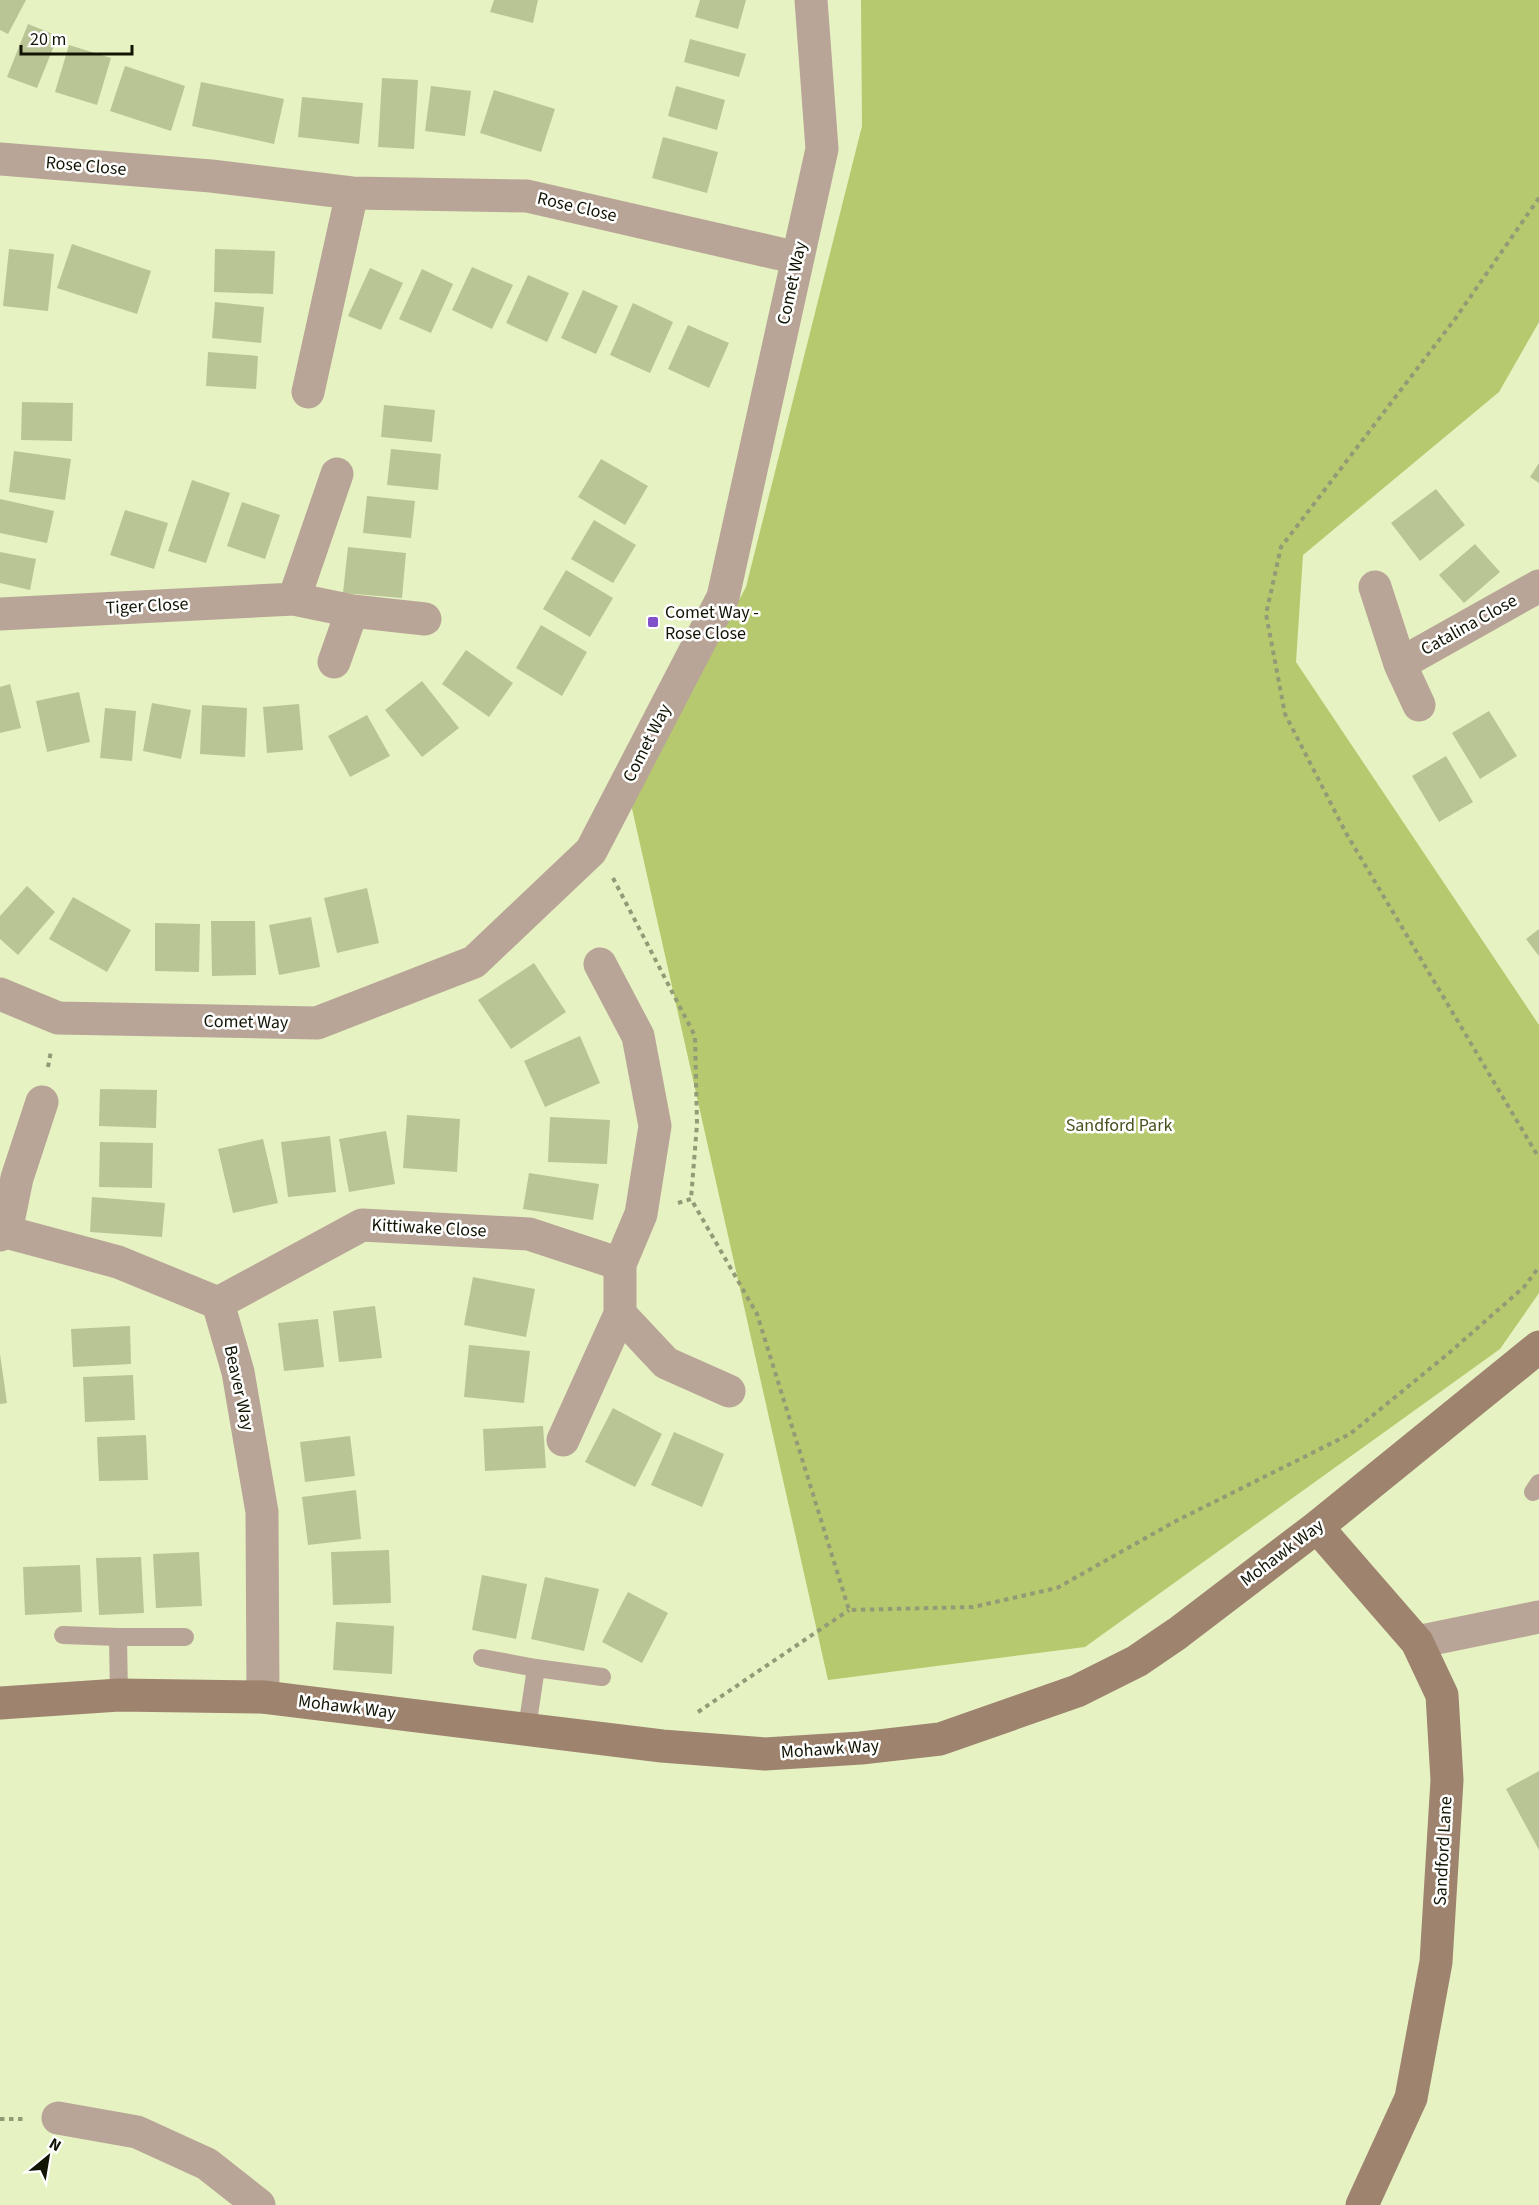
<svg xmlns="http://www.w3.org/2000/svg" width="1539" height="2205" viewBox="0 0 1539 2205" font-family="'Source Sans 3',sans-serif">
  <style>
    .green { fill: #b7c96e }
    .building { fill: #bac595 }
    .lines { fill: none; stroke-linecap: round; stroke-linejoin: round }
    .path { stroke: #929a76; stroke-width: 4; stroke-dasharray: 4.5 4.5; stroke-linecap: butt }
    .lane { stroke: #b8a597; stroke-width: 18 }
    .street { stroke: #b8a597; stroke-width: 33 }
    .secondary { stroke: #9e836f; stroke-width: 33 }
    .poi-dot { fill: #8050c9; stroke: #fff; stroke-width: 2 }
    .labels { text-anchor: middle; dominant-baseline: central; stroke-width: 5; stroke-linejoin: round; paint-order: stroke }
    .street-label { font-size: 18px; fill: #121504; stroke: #fff }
    .poi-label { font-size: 18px; fill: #121504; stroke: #fff; text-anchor: start }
    .park-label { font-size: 18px; fill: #48521d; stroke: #fff }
  </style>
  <rect width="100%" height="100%" fill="#e6f2c1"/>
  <path class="green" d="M861,0H1539V322L1499,392L1303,555L1296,662L1539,1025V1293L1500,1349L1085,1647L828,1680L631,804L746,587L862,126Z"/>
  <path class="building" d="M0,0H26L8,34L0,30Z
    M494,0H538L533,23L490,12Z
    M700,0H746L738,29L695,17Z
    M28,24L58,36L37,88L7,77Z
    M690,39L746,54L739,77L684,62Z
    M69,45L111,58L97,105L55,92Z
    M125,66L185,86L171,131L110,111Z
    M382,78L418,80L414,149L378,147Z
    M201,82L284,99L274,144L192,126Z
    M431,86L471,91L465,136L425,131Z
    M676,86L725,100L717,130L668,116Z
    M494,90L555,109L541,152L480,133Z
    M302,97L363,103L359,144L298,137Z
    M663,137L718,152L707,193L652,178Z
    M72,244L151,271L137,314L57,288Z
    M9,249L54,254L48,311L3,306Z
    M215,249L275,251L273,294L214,292Z
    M472,267L513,285L492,329L452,310Z
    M370,268L403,283L381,330L348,316Z
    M422,269L453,284L431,333L399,319Z
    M528,275L569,293L547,342L506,323Z
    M583,290L618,306L596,354L561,338Z
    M215,302L264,307L261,343L212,338Z
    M633,303L673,322L650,373L610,355Z
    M688,325L729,343L709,388L668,369Z
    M208,352L258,356L256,389L206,386Z
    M22,402L73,403L72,441L21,440Z
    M384,405L435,410L432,442L381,437Z
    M391,449L441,454L438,490L387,485Z
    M14,451L71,459L65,500L9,492Z
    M601,459L648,486L625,525L578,497Z
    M1539,463V483L1530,477Z
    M192,480L230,493L206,563L168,551Z
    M1436,489L1465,525L1420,561L1391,523Z
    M367,496L415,501L411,538L363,533Z
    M0,499L54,511L47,543L0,533Z
    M242,502L280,515L265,559L227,546Z
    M125,510L168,523L154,569L110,555Z
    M594,520L636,545L613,583L571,559Z
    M1475,544L1500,572L1464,603L1439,575Z
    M348,547L406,553L402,598L343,593Z
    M0,552L36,559L30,590L0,583Z
    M566,570L613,598L590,637L543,609Z
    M541,625L587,652L562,696L516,668Z
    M466,650L513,683L489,717L442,684Z
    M422,681L459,728L422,757L385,710Z
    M10,684L21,728L0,733V687Z
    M79,692L90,742L47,752L36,701Z
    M152,703L191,710L181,759L143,751Z
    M299,704L303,750L267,753L263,707Z
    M202,705L247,708L245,757L200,754Z
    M105,708L136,711L132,761L100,758Z
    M1489,711L1517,756L1480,779L1452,733Z
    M367,715L390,756L350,777L328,736Z
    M1446,756L1473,802L1439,822L1412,776Z
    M27,886L55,912L18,955L0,939V916Z
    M367,888L379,943L337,953L324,898Z
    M73,897L131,930L107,972L49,939Z
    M311,917L320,967L279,975L269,925Z
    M211,921H255L256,975L212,976Z
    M155,923L200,924L199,972L155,971Z
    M1539,929V956L1526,939Z
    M534,963L566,1012L511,1049L478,1000Z
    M580,1036L600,1083L545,1107L524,1061Z
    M100,1089L157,1090L156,1128L99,1126Z
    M407,1115L460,1119L457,1172L403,1168Z
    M550,1117L610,1120L607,1164L548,1162Z
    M386,1131L395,1184L349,1192L339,1139Z
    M330,1136L336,1192L288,1197L281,1142Z
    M263,1139L278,1203L233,1213L218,1149Z
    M100,1142L153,1143L152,1188L99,1187Z
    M529,1173L599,1184L593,1220L523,1209Z
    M92,1197L165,1203L162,1237L90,1232Z
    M473,1277L535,1289L526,1337L464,1325Z
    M375,1306L382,1358L339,1362L333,1311Z
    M318,1319L324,1367L284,1371L278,1323Z
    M130,1326L131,1364L73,1367L71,1329Z
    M469,1345L530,1351L524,1403L464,1397Z
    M0,1354L7,1403L0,1404Z
    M133,1375L135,1420L85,1422L83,1377Z
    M613,1408L662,1434L635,1487L585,1462Z
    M543,1426L546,1468L485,1471L483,1429Z
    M674,1432L724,1454L702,1507L651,1485Z
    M146,1435L148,1480L99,1481L97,1437Z
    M350,1436L355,1476L305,1482L300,1442Z
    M356,1490L361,1539L308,1545L302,1497Z
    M389,1550L391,1603L333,1605L331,1552Z
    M199,1552L202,1606L156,1608L153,1554Z
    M141,1557L144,1613L99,1615L96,1558Z
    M80,1565L82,1612L25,1615L23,1567Z
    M482,1575L527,1584L516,1639L472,1630Z
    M545,1577L599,1589L584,1651L531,1639Z
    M628,1592L668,1613L642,1663L602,1642Z
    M336,1622L394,1626L392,1674L333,1670Z
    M1539,1771V1850L1506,1789Z"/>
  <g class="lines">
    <path class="path" d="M1539,198L1455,319L1281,547L1266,614L1285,714L1346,833L1539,1158
      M613,878L695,1036L697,1124L691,1199
      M48,1067L51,1051
      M678,1203L691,1199L757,1314L849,1610L973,1607L1057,1588L1174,1522L1350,1434L1449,1353L1524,1287L1539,1267
      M698,1712L849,1610
      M0,2119H23"/>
    <path class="lane" d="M1533,1492L1539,1483
      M63,1635L118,1637L119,1695
      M118,1637H185
      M482,1658L536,1668L527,1728
      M536,1668L602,1677"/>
    <path class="street" d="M0,159L211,176L352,193L527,196L798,258
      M308,392L352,193
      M1375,587L1400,664
      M294,599L337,474
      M0,614L294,599L352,611L425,619
      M334,662L352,611
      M1419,705L1400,664L1539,586
      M600,964L638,1036L655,1126L641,1214L620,1264
      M0,994L58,1018L317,1023L474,962L591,851L723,597L822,149L811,0
      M6,1232L17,1178L42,1102
      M0,1235L6,1232L118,1262L218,1303L238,1372L262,1512L263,1697
      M218,1303L362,1225L529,1234L620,1264V1314L666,1363L729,1391
      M563,1440L620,1314
      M1417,1642L1539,1617
      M58,2118L137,2132L207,2164L259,2205"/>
    <path class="secondary" d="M1317,1527L1417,1642L1442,1695L1447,1780L1436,1962L1411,2098L1362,2205
      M0,1703L119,1695L263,1697L662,1746L765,1754L861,1748L940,1739L1077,1691L1137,1661L1178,1633L1317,1527L1539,1347"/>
  </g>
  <rect class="poi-dot" x="647" y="616" width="12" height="12" rx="3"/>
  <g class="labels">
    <g class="street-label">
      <text transform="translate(86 166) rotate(5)">Rose Close</text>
      <text transform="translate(577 207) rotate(13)">Rose Close</text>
      <text transform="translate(792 283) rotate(-78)">Comet Way</text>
      <text transform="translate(147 606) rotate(-3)">Tiger Close</text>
      <text transform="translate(1469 625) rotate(-29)">Catalina Close</text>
      <text transform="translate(647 743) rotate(-63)">Comet Way</text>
      <text transform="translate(246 1022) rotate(1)">Comet Way</text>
      <text transform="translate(429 1228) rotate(3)">Kittiwake Close</text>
      <text transform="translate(239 1388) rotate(78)">Beaver Way</text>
      <text transform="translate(1282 1553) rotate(-37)">Mohawk Way</text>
      <text transform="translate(347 1707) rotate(7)">Mohawk Way</text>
      <text transform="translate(830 1749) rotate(-4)">Mohawk Way</text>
      <text transform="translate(1443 1851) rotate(-87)">Sandford Lane</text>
    </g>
    <g class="poi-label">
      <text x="665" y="612">Comet Way -<tspan x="665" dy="21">Rose Close</tspan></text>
    </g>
    <g class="park-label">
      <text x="1119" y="1125">Sandford Park</text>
    </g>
  </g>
  <g transform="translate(48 2157) rotate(30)" stroke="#ffffff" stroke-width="4.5" paint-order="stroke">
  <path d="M0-4.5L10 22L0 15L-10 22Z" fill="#121504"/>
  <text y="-9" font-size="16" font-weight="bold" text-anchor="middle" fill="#121504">N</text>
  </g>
  <path d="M21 45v9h111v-9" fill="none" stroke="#121504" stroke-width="3"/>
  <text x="30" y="45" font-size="18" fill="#121504" stroke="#ffffff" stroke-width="4.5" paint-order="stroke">20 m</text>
</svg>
